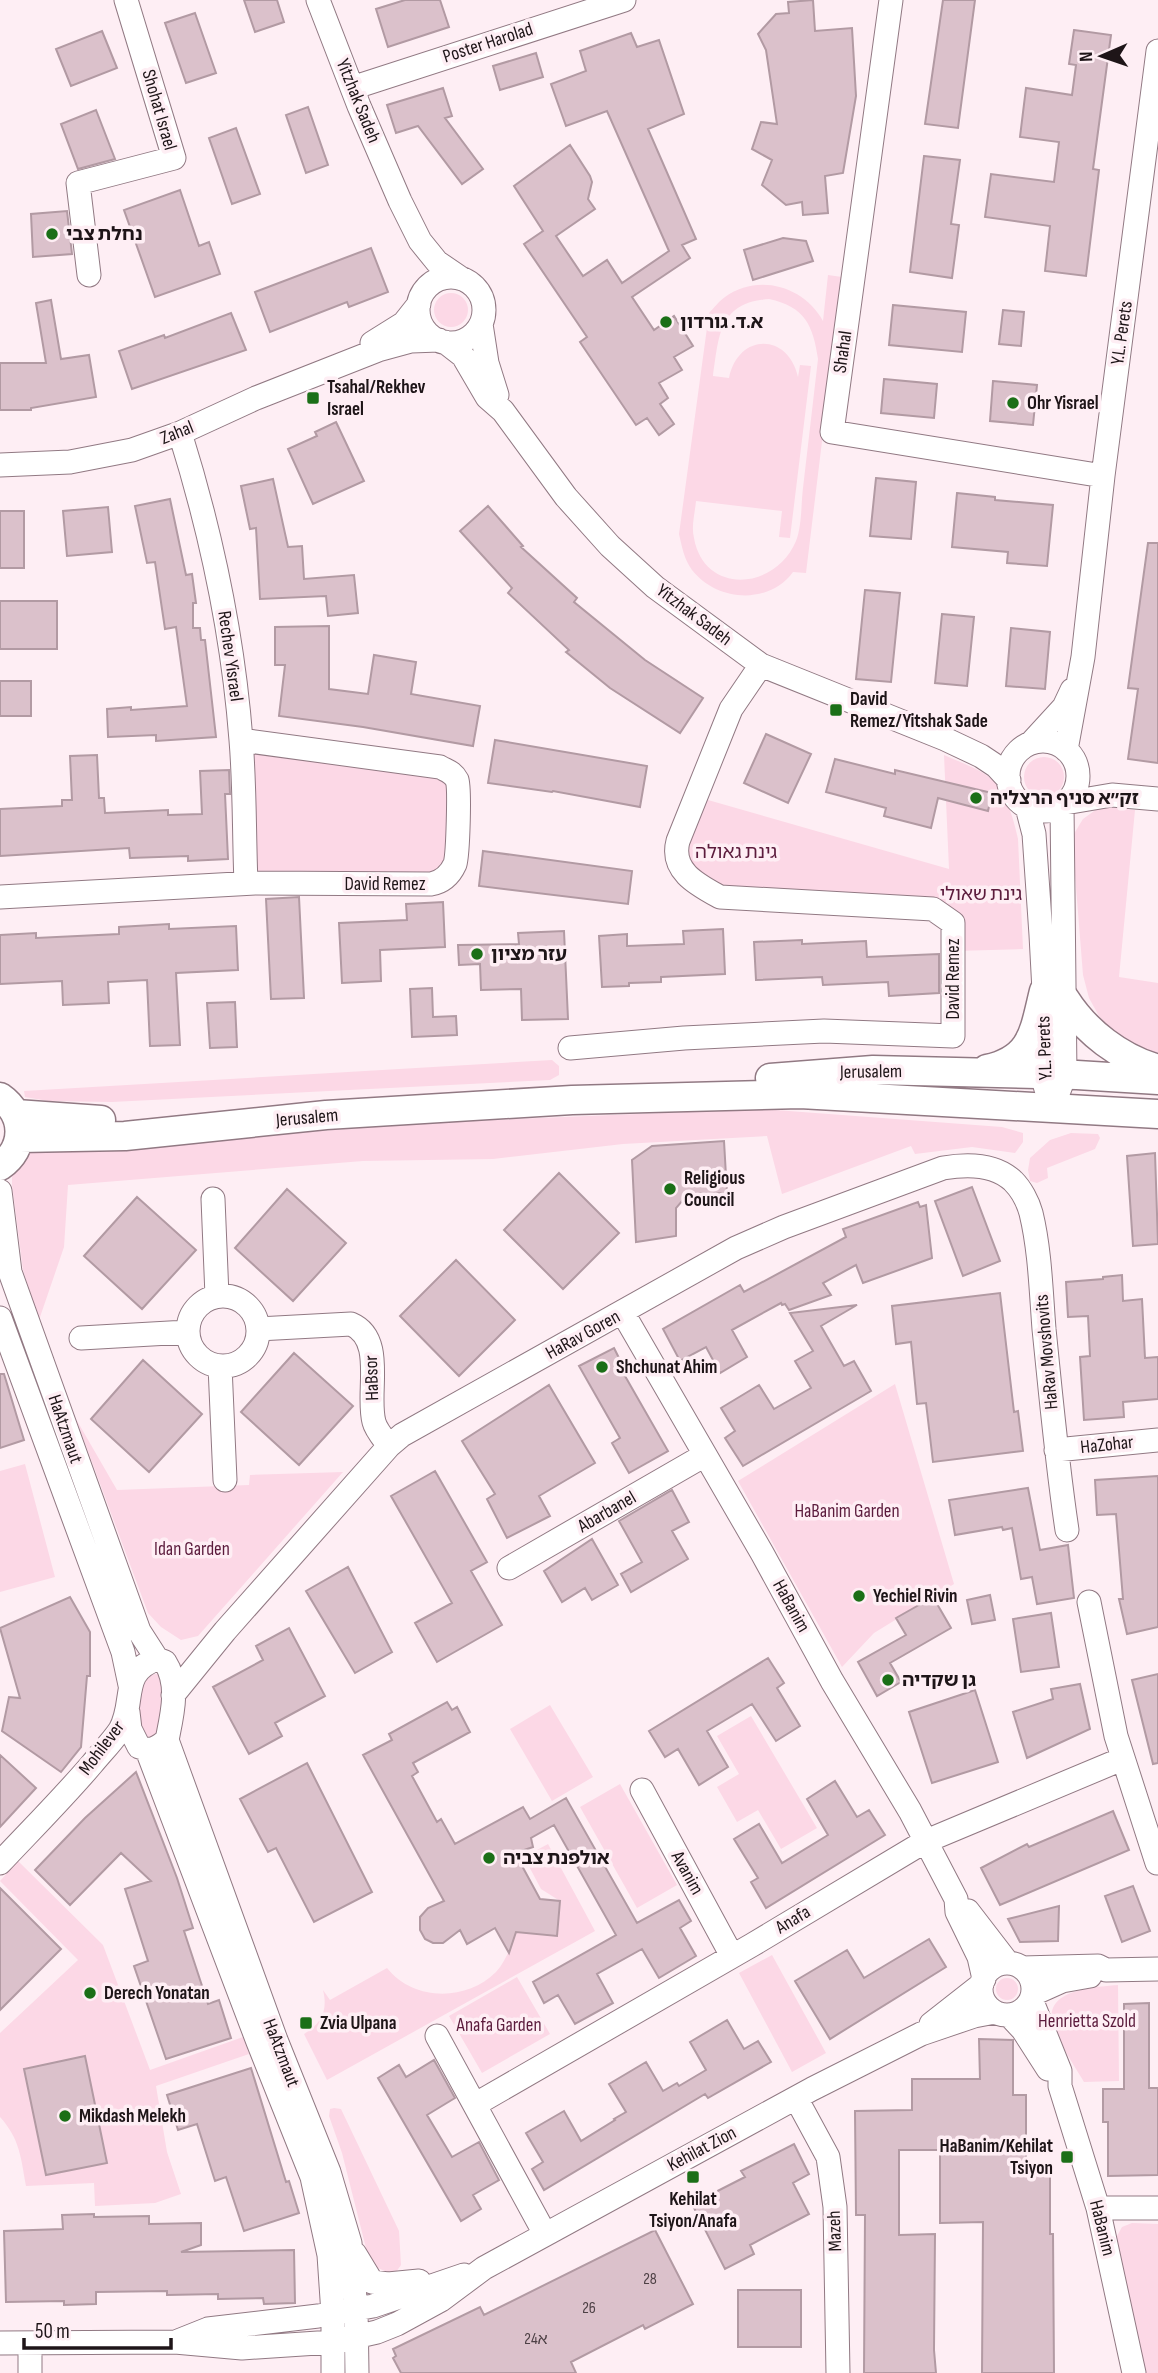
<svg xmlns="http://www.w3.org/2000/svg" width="1158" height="2373" viewBox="0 0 1158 2373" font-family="'Sofia Sans Condensed','Noto Sans Hebrew',sans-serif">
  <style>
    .green { fill: #fcd8e6; fill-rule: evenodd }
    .building { fill: #dbc1cb; stroke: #b29aa3; stroke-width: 2 }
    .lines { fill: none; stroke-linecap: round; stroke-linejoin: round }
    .minor-casing { stroke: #917983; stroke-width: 25 }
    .major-casing { stroke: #917983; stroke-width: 31 }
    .minor { stroke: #fff; stroke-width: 23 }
    .major { stroke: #fff; stroke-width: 28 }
    .poi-dot { fill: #1b6f17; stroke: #feeef4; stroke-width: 2.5 }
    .labels { text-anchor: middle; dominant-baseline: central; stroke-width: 7; stroke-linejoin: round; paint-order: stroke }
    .number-label { font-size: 16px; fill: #4d4045 }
    .street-label { font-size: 19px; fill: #1e1518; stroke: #feeef4 }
    .poi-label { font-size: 19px; font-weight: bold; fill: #1e1518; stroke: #feeef4; text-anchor: start }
    .park-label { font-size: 19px; fill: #5b1b3c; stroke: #feeef4 }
  </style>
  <rect width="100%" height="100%" fill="#feeef4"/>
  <path class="green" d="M828,275L842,277L806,573L793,572C769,605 717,602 692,570C684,559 682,547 679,534L709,313C714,308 719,301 725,297C758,273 804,286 823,321ZM769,299C805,307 813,325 818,359C813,402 808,445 803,488C801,504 802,526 796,541C775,591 704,595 694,538C691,526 695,513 696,501L782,511L779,537L790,538L811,366L800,365L798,377C788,332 738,333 729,378L713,376C719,335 719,302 769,299Z
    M434 310a17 17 0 1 1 34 0a17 17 0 1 1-34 0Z
    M247,747L447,775L450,859L439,874H251Z
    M944,755C957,761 980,769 990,778C1006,791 1014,820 1018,839L1023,949L955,951L954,922L721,892L682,859L701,798L949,869Z
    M1024 777a20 20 0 1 1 40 0a20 20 0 1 1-40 0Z
    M1101,806L1135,810L1119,977L1158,983V1055L1117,1036L1099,1016L1089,998L1083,975L1072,837L1083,819Z
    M552,1060L559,1066V1075L550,1080L112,1102L48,1101L25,1097L24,1091Z
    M761,1109L1002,1127L1023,1133V1142L1015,1153L972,1147L915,1154L911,1146L782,1194L767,1136L623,1144L493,1159L363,1161L68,1185L64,1247L39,1320L23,1270L12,1185V1164L31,1149L137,1146L417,1123Z
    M1071,1133L1098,1134L1100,1138L1095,1149L1047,1168L1048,1178L1037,1183L1030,1181L1028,1170L1030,1158L1050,1140Z
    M895,1384L954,1584L874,1633L842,1667L738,1481Z
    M76,1419L117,1490L249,1485L250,1475L343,1472L198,1636L181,1640L161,1627L148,1613Z
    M25,1464L55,1577L0,1592V1471Z
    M156,1674L160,1675C166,1695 165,1721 154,1738L146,1739C135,1718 137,1695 148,1675Z
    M550,1705L593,1777L552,1801L510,1729Z
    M751,1716L817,1828L781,1849L758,1810L737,1822L717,1787L739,1774L717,1736Z
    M620,1784L677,1885L637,1908L580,1807Z
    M548,1844L595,1931L327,2080L304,2034C322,2024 328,2010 323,1990L330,2000L387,1968C413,2001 466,2002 496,1972C506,1961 511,1946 516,1932L557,1936L560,1901L541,1889L524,1857Z
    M18,1861L103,1945L150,2070L243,2037L249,2054L156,2086L167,2152L181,2194L155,2203L95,2206L94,2183L26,2186C21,2158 20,2139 0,2117V2033L78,1960L0,1881ZM85,2057L107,2162L46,2175L24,2069Z
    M772,1955L826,2053L792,2072L739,1973Z
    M517,1977L550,2034L482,2073L449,2016Z
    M996 1989a11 11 0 1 1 22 0a11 11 0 1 1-22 0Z
    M1118,1985L1119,2081L1084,2082C1075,2067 1057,2040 1053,2024C1043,1989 1096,1987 1118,1985Z
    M334,2108L341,2109L399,2231L401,2265L396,2272H387L378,2268L367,2252L342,2153L329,2116L330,2109Z
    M1132,2223L1158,2224V2373H1141L1116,2238L1122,2227Z"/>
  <path class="building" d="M244,0H277L284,22L255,32Z
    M405,0H440L449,27L388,47L376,9Z
    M813,0L815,31L852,28L856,96L843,173L825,176L828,213L803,215L802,202L786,205L762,185L772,160L752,149L761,122L777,124L766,50L758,34L776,14L789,13L788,2Z
    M943,0H975L958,128L925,124Z
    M195,13L216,73L186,83L165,23Z
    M1074,30L1111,35L1093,169L1099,170L1086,276L1045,271L1050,226L985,217L991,174L1054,182L1059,142L1020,137L1026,88L1072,95L1076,65L1069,64Z
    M102,31L117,68L71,86L56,49Z
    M631,33L637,47L659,40L684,114L648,129L696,239L682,245L690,258L632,297L654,330L674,316L693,346L674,357L682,370L659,383L668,398L660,404L674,424L659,435L647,418L636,425L580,342L587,337L524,244L543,231L514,186L570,145L590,176L592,182L588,199L595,209L556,236L583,276L607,260L622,283L669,251L607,111L566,126L551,84L586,71L580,51Z
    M536,53L543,77L500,90L493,66Z
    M443,88L452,116L445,118L483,169L462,184L418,126L396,133L387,105Z
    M308,107L328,165L306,173L286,115Z
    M96,110L115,159L78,169L61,124Z
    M236,128L260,194L232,204L209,138Z
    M924,156L960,160L951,224L959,225L952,278L910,272Z
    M180,190L199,246L209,242L220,274L155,297L124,210Z
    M67,211L72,254L33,257L31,214Z
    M783,238L806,241L813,261L753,280L744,250Z
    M371,248L388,292L349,307L347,302L270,332L255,292Z
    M51,300L61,359L89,355L96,397L31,408V410H0V363H46L36,303Z
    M893,305L966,312L962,352L889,345Z
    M1003,310L1024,312L1021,346L999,344Z
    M231,313L246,350L132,389L119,351L164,335L165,338Z
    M884,379L937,384L934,418L881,413Z
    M993,381L1037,385L1033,425L990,421Z
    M336,422L364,481L313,504L288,449L317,436L315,432Z
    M876,478L916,482L911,539L870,536Z
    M273,479L288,547L302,546L304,579L354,575L358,613L328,616L326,596L260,599L256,528L250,529L241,486Z
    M957,493L995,497V500L1053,505L1047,566L1007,563L1008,552L952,547Z
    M170,499L186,575L192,574L196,603H193V628H200L201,640H205L216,737L156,741V735L108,737L107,709L131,707V710L187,706L176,627L165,629L155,562L147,563L135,506Z
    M488,506L523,546L521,547L577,598L574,602L645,660L703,698L680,733L610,688L566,652L569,650L508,593L512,588L460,531Z
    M108,507L112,552L67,556L63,511Z
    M0,511H24V568H0Z
    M1148,543H1158V763L1128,759L1138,689L1128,688Z
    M865,590L900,593L891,682L856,679Z
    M0,601H57V649H0Z
    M942,614L974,617L967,686L935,683Z
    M329,626V689L368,694L374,655L416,662L411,694L480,706L473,746L363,727L279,716L285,665H275V627Z
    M1011,628L1050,632L1045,689L1006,686Z
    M0,681H31V716H0Z
    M766,734L811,754L788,803L744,783Z
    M495,740L647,766L640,807L553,791L552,792L488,783Z
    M97,755L99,798H104L105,813L168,810V815L202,814L200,771L229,770L230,794H225L228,859L188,861V856L130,858L129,848L0,856V809L62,806V800H72L70,756Z
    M835,759L895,774V770L992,793L988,811L938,798L931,828L884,816L886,808L826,792Z
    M483,851L632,871L628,904L479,886Z
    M299,897L304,998L271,999L266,899Z
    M443,902L445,947L380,950L381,981L342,983L339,923L407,920L406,904Z
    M169,924V929L236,926L238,970L176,973L180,1045L150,1046L147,980L108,982L109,1003L63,1005L62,981L0,984V935L36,933V938L119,934V927Z
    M723,929L725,974L661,977V982L629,983V986L602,987L599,936L627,934V946L684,944L683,931Z
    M564,931L568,1019L522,1020L521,989L481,990L480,964L459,965L458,945L519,944L518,933Z
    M802,940V944L866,941L867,957L939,954V993L889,996L888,982L823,985L822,977L756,980L754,942Z
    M432,988L433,1017L456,1016L457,1035L412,1037L410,989Z
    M235,1002L237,1047L210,1048L207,1003Z
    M724,1141L727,1193L688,1194L676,1208V1236L636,1242L632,1160L652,1146Z
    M1155,1153L1158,1244L1133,1246L1127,1156Z
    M559,1173L619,1233L563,1289L504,1230Z
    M972,1187L1000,1261L963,1276L935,1201Z
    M287,1189L346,1243L293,1301L235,1248Z
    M137,1197L196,1250L142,1309L84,1256Z
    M918,1202L920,1207L926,1205L932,1258L863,1283L856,1265L823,1283L831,1295L789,1310L785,1304L782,1305L781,1303L732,1330L747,1357L720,1373L706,1347L680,1361L663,1329L740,1285L744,1292L846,1237L843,1229Z
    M456,1260L515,1320L459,1376L400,1316Z
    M1122,1275L1123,1301L1142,1299L1145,1358L1158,1357V1399L1123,1402L1124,1417L1084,1420L1080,1357L1090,1356L1088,1316L1068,1317L1066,1282L1103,1279V1277Z
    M1000,1293L1014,1412L1018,1411L1023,1451L933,1462L926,1403L917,1404L911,1342L896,1344L892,1306Z
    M857,1305L821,1326L844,1366L854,1361L871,1391L743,1466L725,1438L735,1431L721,1408L759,1385L774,1409L811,1388L795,1361L813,1351L790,1313Z
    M614,1348L624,1368L621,1369L668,1451L629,1473L612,1443L620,1438L579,1366Z
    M294,1353L353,1406L299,1465L241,1412Z
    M143,1360L202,1414L149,1472L91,1419Z
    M0,1374H4L24,1440L0,1448Z
    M549,1385L595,1463L539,1496L550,1516L507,1538L487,1499L495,1494L462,1441Z
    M435,1471L487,1562L471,1571L502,1625L437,1662L415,1623L452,1603L391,1496Z
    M1158,1476V1627L1127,1634L1119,1599H1123L1116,1514L1097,1515L1095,1480Z
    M1028,1488L1040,1550L1068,1545L1074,1598L1037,1604L1032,1577L1021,1579L1012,1528L1003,1530L1002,1527L955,1535L949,1500Z
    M672,1490L689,1522L672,1531L688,1559L631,1592L621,1574L642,1562L619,1521Z
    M592,1539L618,1585L592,1600L585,1588L562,1602L544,1571Z
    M348,1567L392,1652L355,1673L306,1591Z
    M990,1595L995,1620L972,1624L967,1600Z
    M70,1597L90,1632V1676H87L81,1747L61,1772L2,1731L9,1697L20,1698L0,1628Z
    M933,1597L951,1628L890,1663L901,1682L877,1696L858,1662L906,1635L896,1618Z
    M1051,1613L1059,1667L1021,1672L1013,1619Z
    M289,1628L325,1696L275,1723L282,1736L249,1754L213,1687L263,1660L256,1646Z
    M768,1658L784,1683L777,1688L800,1726L776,1741L752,1704L707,1731L728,1767L699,1785L678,1749L665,1757L649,1731Z
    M1158,1674V1763L1153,1764L1132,1680Z
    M1080,1684L1090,1729L1027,1758L1013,1712L1053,1699L1051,1689Z
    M975,1690L998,1762L932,1783L909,1712Z
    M447,1702L452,1710L457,1707L470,1732L413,1763L418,1772L412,1776L437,1822L441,1819L455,1844L523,1807L530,1819L566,1798L637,1923L679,1900L691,1921L680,1928L696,1956L659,1978L642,1949L597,1974L613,2003L575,2024L558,1995L544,2003L533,1982L616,1935L554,1825L531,1838L533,1847L515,1853L540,1899L560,1901L557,1936L516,1932L509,1953L495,1928L467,1944L460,1930L443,1943H433L425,1939L420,1930V1917L428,1908L444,1901L363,1755L392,1740L389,1734Z
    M0,1755L36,1788L0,1827Z
    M307,1763L372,1892L314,1922L276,1848L268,1852L240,1799Z
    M136,1772L177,1878L193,1928L184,1931L208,2004L219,2000L231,2038L166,2059L134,1966L148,1961L125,1889L151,1881L121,1853L70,1905L35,1870L85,1818Z
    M835,1781L857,1817L869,1810L885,1835L766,1908L751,1882L758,1878L734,1839L759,1824L782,1863L828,1835L807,1799Z
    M1113,1811L1129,1850L1000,1905L981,1868L1027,1844L1029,1847Z
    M1133,1886L1150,1931L1122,1942L1105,1896Z
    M0,1888L61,1949L0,2010Z
    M1059,1906L1058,1941L1020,1942L1008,1919Z
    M929,1939L946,1967L830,2039L795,1981L847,1950L864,1978Z
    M1149,2003V2088H1158V2175L1108,2176V2122H1103V2089H1124V2004Z
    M727,2020L744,2049L758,2041L771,2062L708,2098L705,2094L544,2190L532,2169L543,2162L526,2133L564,2111L581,2141L615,2120L614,2119L626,2112L609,2084L646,2062L663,2091L677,2083L679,2086L706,2070L690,2042Z
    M979,2039L1013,2040V2095H1026V2169H1050V2234H1053L1054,2373H982L983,2222L940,2223V2150H899V2235L935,2234L934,2350L936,2373H864L865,2215H856L855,2111L912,2110V2079H980Z
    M85,2056L107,2163L46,2175L24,2069Z
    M434,2060L455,2098L427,2115L452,2157L479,2142L499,2180L473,2195L481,2209L461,2221L378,2078L399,2065L406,2077Z
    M251,2068L286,2182L289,2181L299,2213L244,2231L226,2177L215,2181L197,2124L178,2130L167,2095Z
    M794,2144L809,2174L793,2183L809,2214L750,2245L754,2254L725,2269L692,2204L745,2177L741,2171Z
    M94,2214V2217L149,2216V2224L201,2223V2245L181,2252L294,2250L295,2303L264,2304L263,2298L218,2299V2294L167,2295V2291L96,2292V2304L64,2305V2301L6,2302L4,2231L63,2229L62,2215Z
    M655,2230L693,2304L645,2329L643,2325L571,2362L576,2373H401L393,2358L396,2356L393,2349L480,2307L484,2315Z
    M738,2290H801V2347H738Z"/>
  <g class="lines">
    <g class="minor-casing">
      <path id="minor" d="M318,0L359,106L400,201L420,241L437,262L462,279
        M891,0L832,432L1103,476
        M352,88L624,0
        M89,275L78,183L174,158L126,0
        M418 310a33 33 0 1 1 66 0a33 33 0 1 1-66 0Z
        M481,324L487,363L497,395
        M445,342L463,356L487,397L503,411L566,497L610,546L655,587L761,665L945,739L981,756L996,766L1009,780
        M372,343L404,323L419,304
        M180,433C211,532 233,636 241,740C245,788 244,836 246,883
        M0,465L70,462L132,450L180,433L256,398L378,350L411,341L439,340
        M1008 776a35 35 0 1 1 70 0a35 35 0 1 1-70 0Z
        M1031,743L1064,707L1072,690
        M1066,750L1083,657L1103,476L1158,51
        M1065,803L1112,795L1158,799
        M1027,807L1034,834L1041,935L1044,991L1042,1075L1046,1089
        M0,897L255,883L431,884C442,882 450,875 455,864C458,854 460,788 457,780C453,772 447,771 440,767L241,740
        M570,1048L684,1038L824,1031L953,1036V923L933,909L720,897C698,885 670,871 678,841L731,709L761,665
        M1052,1109L1065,1075L1062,805
        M0,1191L10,1272L139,1631L157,1659
        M213,1199L217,1296
        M188 1331a35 35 0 1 1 70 0a35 35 0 1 1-70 0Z
        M623,1313L762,1553L832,1681L910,1811L956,1899L957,1912L979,1957L984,1979
        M0,1318L123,1652L130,1685
        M258,1329L351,1324C386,1339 366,1393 374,1422C376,1430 384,1439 389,1446
        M81,1338L187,1332
        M220,1366L225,1480
        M1056,1450L1158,1440
        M509,1568L705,1455
        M1089,1602L1116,1736L1157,1863
        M173,1695L225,1631L389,1446L402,1435L736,1248L784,1227L943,1168C966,1164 994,1163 1013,1181C1021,1189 1028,1202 1031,1213C1040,1250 1041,1291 1044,1329C1051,1397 1057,1464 1067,1530
        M167,1740L276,2040L329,2172L350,2243L356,2309L357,2373
        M147,1750L258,2042L312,2177L329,2255L333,2314V2373
        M642,1790L732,1956
        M0,1863C31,1830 63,1798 92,1764C101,1753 112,1742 120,1730C136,1702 119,1672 157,1659L165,1662C180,1685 172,1715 167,1740C157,1748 151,1752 139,1747L130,1729L128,1712
        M968,1911L1008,1963
        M981 1989a26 26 0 1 1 52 0a26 26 0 1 1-52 0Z
        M1022,1968L1098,1966L1106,1970L1158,1969
        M1033,1994L1062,1981L1090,1976
        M1031,1999L1060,2071V2086L1098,2208L1134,2373
        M1009,2015L1023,2030L1048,2069
        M931,2024L982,1984
        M437,2036L545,2234
        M796,2098L828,2157L835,2207L838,2373
        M476,2104L752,1945L924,1842L1122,1759
        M1098,2208H1158
        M355,2254L372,2282L388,2284L419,2281
        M178,2341L208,2329L318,2316L373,2306L464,2275
        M0,2343L175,2342L242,2348L333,2342L377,2332L397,2324L441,2300L484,2268L812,2089L921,2034L974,2016L995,2012
        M30,2343V2373"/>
    </g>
    <g class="major-casing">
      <path id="major" d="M1065,999C1086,1032 1120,1058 1158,1069
        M987,1069C1033,1059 1034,1031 1044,991
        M770,1078L873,1070L1077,1075L1158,1080
        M0,1097C26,1115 26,1148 0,1166
        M16,1114L101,1120
        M20,1138L125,1136L326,1115L572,1100L800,1094L1158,1114"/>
    </g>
    <use href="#minor" class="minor"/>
    <use href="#major" class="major"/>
  </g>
  <g class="poi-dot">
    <circle cx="52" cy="234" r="7"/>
    <circle cx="666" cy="322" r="7"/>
    <rect x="306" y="391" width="14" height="14" rx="3.5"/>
    <circle cx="1013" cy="403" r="7"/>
    <rect x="829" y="703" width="14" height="14" rx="3.5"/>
    <circle cx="976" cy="798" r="7"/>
    <circle cx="477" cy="954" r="7"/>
    <circle cx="670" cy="1189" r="7"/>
    <circle cx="602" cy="1367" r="7"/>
    <circle cx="859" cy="1596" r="7"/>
    <circle cx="888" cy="1680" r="7"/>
    <circle cx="489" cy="1858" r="7"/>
    <circle cx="90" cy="1993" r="7"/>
    <rect x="299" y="2016" width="14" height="14" rx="3.5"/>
    <circle cx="65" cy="2116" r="7"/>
    <rect x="1060" y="2150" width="14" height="14" rx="3.5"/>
    <rect x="686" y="2170" width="14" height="14" rx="3.5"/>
  </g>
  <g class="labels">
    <g class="number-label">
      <text x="650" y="2279">28</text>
      <text x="589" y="2308">26</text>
      <text x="536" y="2339">24א</text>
    </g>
    <g class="street-label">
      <text transform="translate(488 43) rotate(-18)">Poster Harolad</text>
      <text transform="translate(358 101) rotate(68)">Yitzhak Sadeh</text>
      <text transform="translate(159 110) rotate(74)">Shohat Israel</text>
      <text transform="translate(1122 333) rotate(-82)">Y.L. Perets</text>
      <text transform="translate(843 352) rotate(-82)">Shahal</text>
      <text transform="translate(177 433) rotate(-22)">Zahal</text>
      <text transform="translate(694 615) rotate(37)">Yitzhak Sadeh</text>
      <text transform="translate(230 656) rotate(82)">Rechev Yisrael</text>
      <text x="385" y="884">David Remez</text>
      <text transform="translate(953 979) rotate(-90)">David Remez</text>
      <text transform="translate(1045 1048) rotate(-92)">Y.L. Perets</text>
      <text transform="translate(871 1072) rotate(-1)">Jerusalem</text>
      <text transform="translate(307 1118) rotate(-5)">Jerusalem</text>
      <text transform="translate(583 1335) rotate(-29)">HaRav Goren</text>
      <text transform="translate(1047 1352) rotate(-95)">HaRav Movshovits</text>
      <text transform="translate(372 1378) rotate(-92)">HaBsor</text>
      <text transform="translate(65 1429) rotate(71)">HaAtzmaut</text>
      <text transform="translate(1107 1445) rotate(-6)">HaZohar</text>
      <text transform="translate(607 1512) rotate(-30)">Abarbanel</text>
      <text transform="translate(791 1606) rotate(61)">HaBanim</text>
      <text transform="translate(102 1748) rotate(-53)">Mohilever</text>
      <text transform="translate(687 1873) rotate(61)">Avanim</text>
      <text transform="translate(793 1920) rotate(-31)">Anafa</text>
      <text transform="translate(281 2053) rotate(69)">HaAtzmaut</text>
      <text transform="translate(702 2149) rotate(-28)">Kehilat Zion</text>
      <text transform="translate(1102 2228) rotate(76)">HaBanim</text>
      <text transform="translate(835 2231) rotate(-92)">Mazeh</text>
    </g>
    <g class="poi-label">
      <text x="66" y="234">נחלת צבי</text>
      <text x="680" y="322">א.ד. גורדון</text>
      <text x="327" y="387">Tsahal/Rekhev<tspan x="327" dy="22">Israel</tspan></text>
      <text x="1027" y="403">Ohr Yisrael</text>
      <text x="850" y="699">David<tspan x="850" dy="22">Remez/Yitshak Sade</tspan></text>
      <text x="990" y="798">זק״א סניף הרצליה</text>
      <text x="491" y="954">עזר מציון</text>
      <text x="684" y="1178">Religious<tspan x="684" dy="22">Council</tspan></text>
      <text x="616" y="1367">Shchunat Ahim</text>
      <text x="873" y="1596">Yechiel Rivin</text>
      <text x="902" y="1680">גן שקדיה</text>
      <text x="503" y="1858">אולפנת צביה</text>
      <text x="104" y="1993">Derech Yonatan</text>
      <text x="320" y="2023">Zvia Ulpana</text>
      <text x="79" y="2116">Mikdash Melekh</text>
      <text x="1053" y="2146" text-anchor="end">HaBanim/Kehilat<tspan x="1053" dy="22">Tsiyon</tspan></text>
      <text x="693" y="2199" text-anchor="middle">Kehilat<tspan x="693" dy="22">Tsiyon/Anafa</tspan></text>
    </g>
    <g class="park-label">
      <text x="736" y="852">גינת גאולה</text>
      <text x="981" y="894">גינת שאולי</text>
      <text x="847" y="1511">HaBanim Garden</text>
      <text x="192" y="1549">Idan Garden</text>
      <text x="1087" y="2021">Henrietta Szold</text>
      <text x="499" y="2025">Anafa Garden</text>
    </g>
  </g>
  <g transform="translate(1102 56) rotate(268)" stroke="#feeef4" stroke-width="5" paint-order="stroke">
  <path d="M0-5L12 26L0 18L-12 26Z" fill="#1e1518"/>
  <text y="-10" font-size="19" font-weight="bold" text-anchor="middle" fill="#1e1518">N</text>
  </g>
  <path d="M24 2338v10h147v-10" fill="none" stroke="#1e1518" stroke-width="3.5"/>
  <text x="35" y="2338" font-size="21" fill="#1e1518" stroke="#feeef4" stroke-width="5" paint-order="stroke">50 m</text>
</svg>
